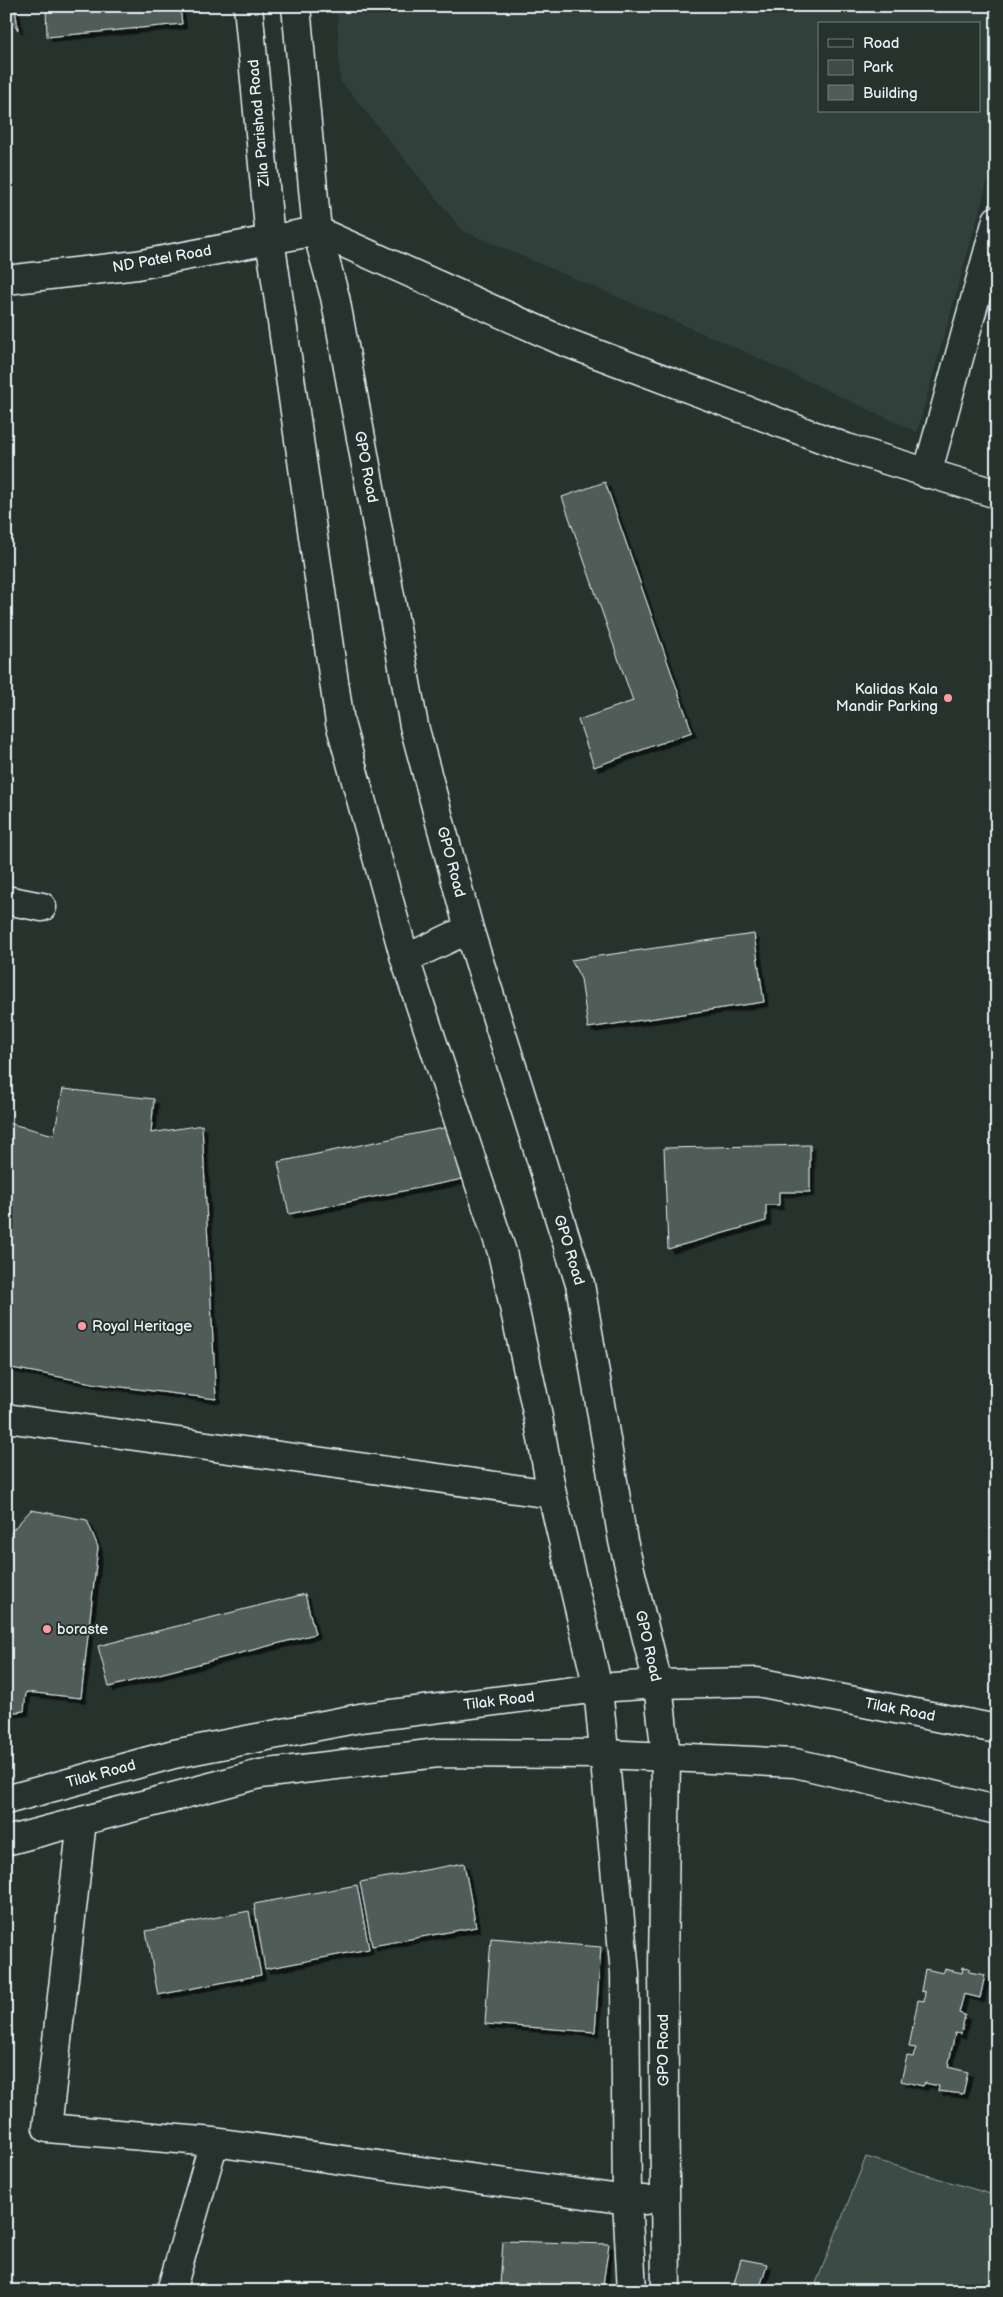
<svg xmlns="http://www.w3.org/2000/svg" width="1003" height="2297" viewBox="0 0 1003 2297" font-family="'Balsamiq Sans',sans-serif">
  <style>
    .built { fill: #333f3a; fill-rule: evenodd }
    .green { fill: #3e4b47; stroke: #939ea0 }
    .building { fill: #505c59; stroke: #e8f1f8; filter: url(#shadow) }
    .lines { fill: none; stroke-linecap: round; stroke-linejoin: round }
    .minor-casing { stroke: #e8f1f8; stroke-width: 31 }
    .major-casing { stroke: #e8f1f8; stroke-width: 31 }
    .minor { stroke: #26332d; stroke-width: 28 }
    .major { stroke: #26332d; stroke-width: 28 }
    .poi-dot { fill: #ff9aa2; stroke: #26332d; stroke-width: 2 }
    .labels { text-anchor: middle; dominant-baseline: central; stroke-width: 4; stroke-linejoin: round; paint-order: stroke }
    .street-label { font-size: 15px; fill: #e8f1f8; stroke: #26332d }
    .poi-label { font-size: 15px; fill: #e8f1f8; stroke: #26332d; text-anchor: start }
  </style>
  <defs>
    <filter id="shadow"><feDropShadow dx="4.5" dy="4.5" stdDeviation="0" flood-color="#0009"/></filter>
  </defs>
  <rect width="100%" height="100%" fill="#26332d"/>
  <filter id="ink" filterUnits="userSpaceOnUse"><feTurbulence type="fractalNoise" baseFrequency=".02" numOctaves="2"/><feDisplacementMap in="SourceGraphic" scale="10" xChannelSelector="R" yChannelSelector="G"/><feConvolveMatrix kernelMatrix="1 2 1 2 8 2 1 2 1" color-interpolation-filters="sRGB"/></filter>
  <g filter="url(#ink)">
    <path class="built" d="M337,6H997V148L917,432L721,341L463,231L340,80ZM819,24H979V111H819Z"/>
    <path class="green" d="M866,2157L997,2196V2291H813Z"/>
    <path class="building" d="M6,6H15L18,30L6,11Z
      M46,6H180L182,24L47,37Z
      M605,482L692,732L594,767L578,720L633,701L562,497Z
      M754,934L764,1002L588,1028L581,979L571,960Z
      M63,1089L154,1099L151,1133L202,1125L216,1399L98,1384L6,1367V1137L8,1123L54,1135Z
      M453,1126L463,1179L289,1214L278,1162Z
      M810,1145V1192H779V1205H766V1221L668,1249L664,1148Z
      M31,1510L87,1520L98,1547L81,1698L26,1692L24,1711L6,1713V1566L10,1533Z
      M305,1594L315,1634L109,1687L98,1646Z
      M464,1863L476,1927L372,1946L360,1882Z
      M357,1885L369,1949L265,1969L254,1904Z
      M249,1911L261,1975L158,1995L146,1931Z
      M491,1938L601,1947L595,2032L485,2024Z
      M963,1967L969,1968V1972L985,1975L980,1998L964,1994L959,2013L965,2015L961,2034L955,2033L948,2067L968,2072L963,2094L938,2091L939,2086L925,2083L923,2086L901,2081L907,2056L913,2057L916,2048L909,2047L918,2000L924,2001L925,1992L921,1991L925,1969L943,1973L945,1969L962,1973Z
      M503,2241L609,2244L602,2291L500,2286Z
      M741,2259L767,2264L759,2291H732Z"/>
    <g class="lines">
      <g class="minor-casing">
        <path id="minor" d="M248,6L270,239L340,723L405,959L502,1252L538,1417L552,1494L598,1688L625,1973L627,2200L632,2291
          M296,6L317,231L335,297L414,726L469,929L580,1284L623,1541L658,1684L666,1756L663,1967L666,2291
          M317,231L565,342L847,448L997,494
          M6,280L137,265L317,231
          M927,474L997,220
          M6,900L42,907
          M405,959L469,929
          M6,1418L552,1494
          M82,1821L47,2128L214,2142L627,2200H645
          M171,2291L214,2142"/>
      </g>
      <g class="major-casing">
        <path id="major" d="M6,1800L174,1754L360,1718L598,1688L658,1684L757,1682L997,1729
          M6,1841L260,1774L438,1753L604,1754L795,1763L997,1810"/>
      </g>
      <use href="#minor" class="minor"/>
      <use href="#major" class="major"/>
    </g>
  </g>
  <g class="poi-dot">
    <circle cx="948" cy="698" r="5"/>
    <circle cx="82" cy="1326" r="5"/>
    <circle cx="47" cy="1629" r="5"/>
  </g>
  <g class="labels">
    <g class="street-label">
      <text transform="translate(259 123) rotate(-95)">Zila Parishad Road</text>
      <text transform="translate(162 259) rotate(-10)">ND Patel Road</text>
      <text transform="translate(366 467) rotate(79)">GPO Road</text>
      <text transform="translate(451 862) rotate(75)">GPO Road</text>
      <text transform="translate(569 1250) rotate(73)">GPO Road</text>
      <text transform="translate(648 1646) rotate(77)">GPO Road</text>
      <text transform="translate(499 1701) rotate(-7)">Tilak Road</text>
      <text transform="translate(900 1710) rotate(11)">Tilak Road</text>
      <text transform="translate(101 1774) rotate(-15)">Tilak Road</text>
      <text transform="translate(663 2050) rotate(-90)">GPO Road</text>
    </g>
    <g class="poi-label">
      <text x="938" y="689" text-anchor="end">Kalidas Kala<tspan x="938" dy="17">Mandir Parking</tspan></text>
      <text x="92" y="1326">Royal Heritage</text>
      <text x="57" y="1629">boraste</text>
    </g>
  </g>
  <rect width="1003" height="2297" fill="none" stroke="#26332d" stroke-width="25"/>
  <rect x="12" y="12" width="978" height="2272" fill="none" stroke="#e8f1f8" stroke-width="2" filter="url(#ink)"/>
  <rect x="818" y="22" width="162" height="90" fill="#26332d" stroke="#747f7e"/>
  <rect x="828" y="39" width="25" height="8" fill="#26332d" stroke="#747f7e"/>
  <text x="863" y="48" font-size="15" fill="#e8f1f8">Road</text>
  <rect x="828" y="60" width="25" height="15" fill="#3e4b47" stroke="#747f7e"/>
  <text x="863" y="72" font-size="15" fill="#e8f1f8">Park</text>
  <rect x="828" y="85" width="25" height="15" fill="#505c59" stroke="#747f7e"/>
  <text x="863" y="98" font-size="15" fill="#e8f1f8">Building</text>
</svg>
